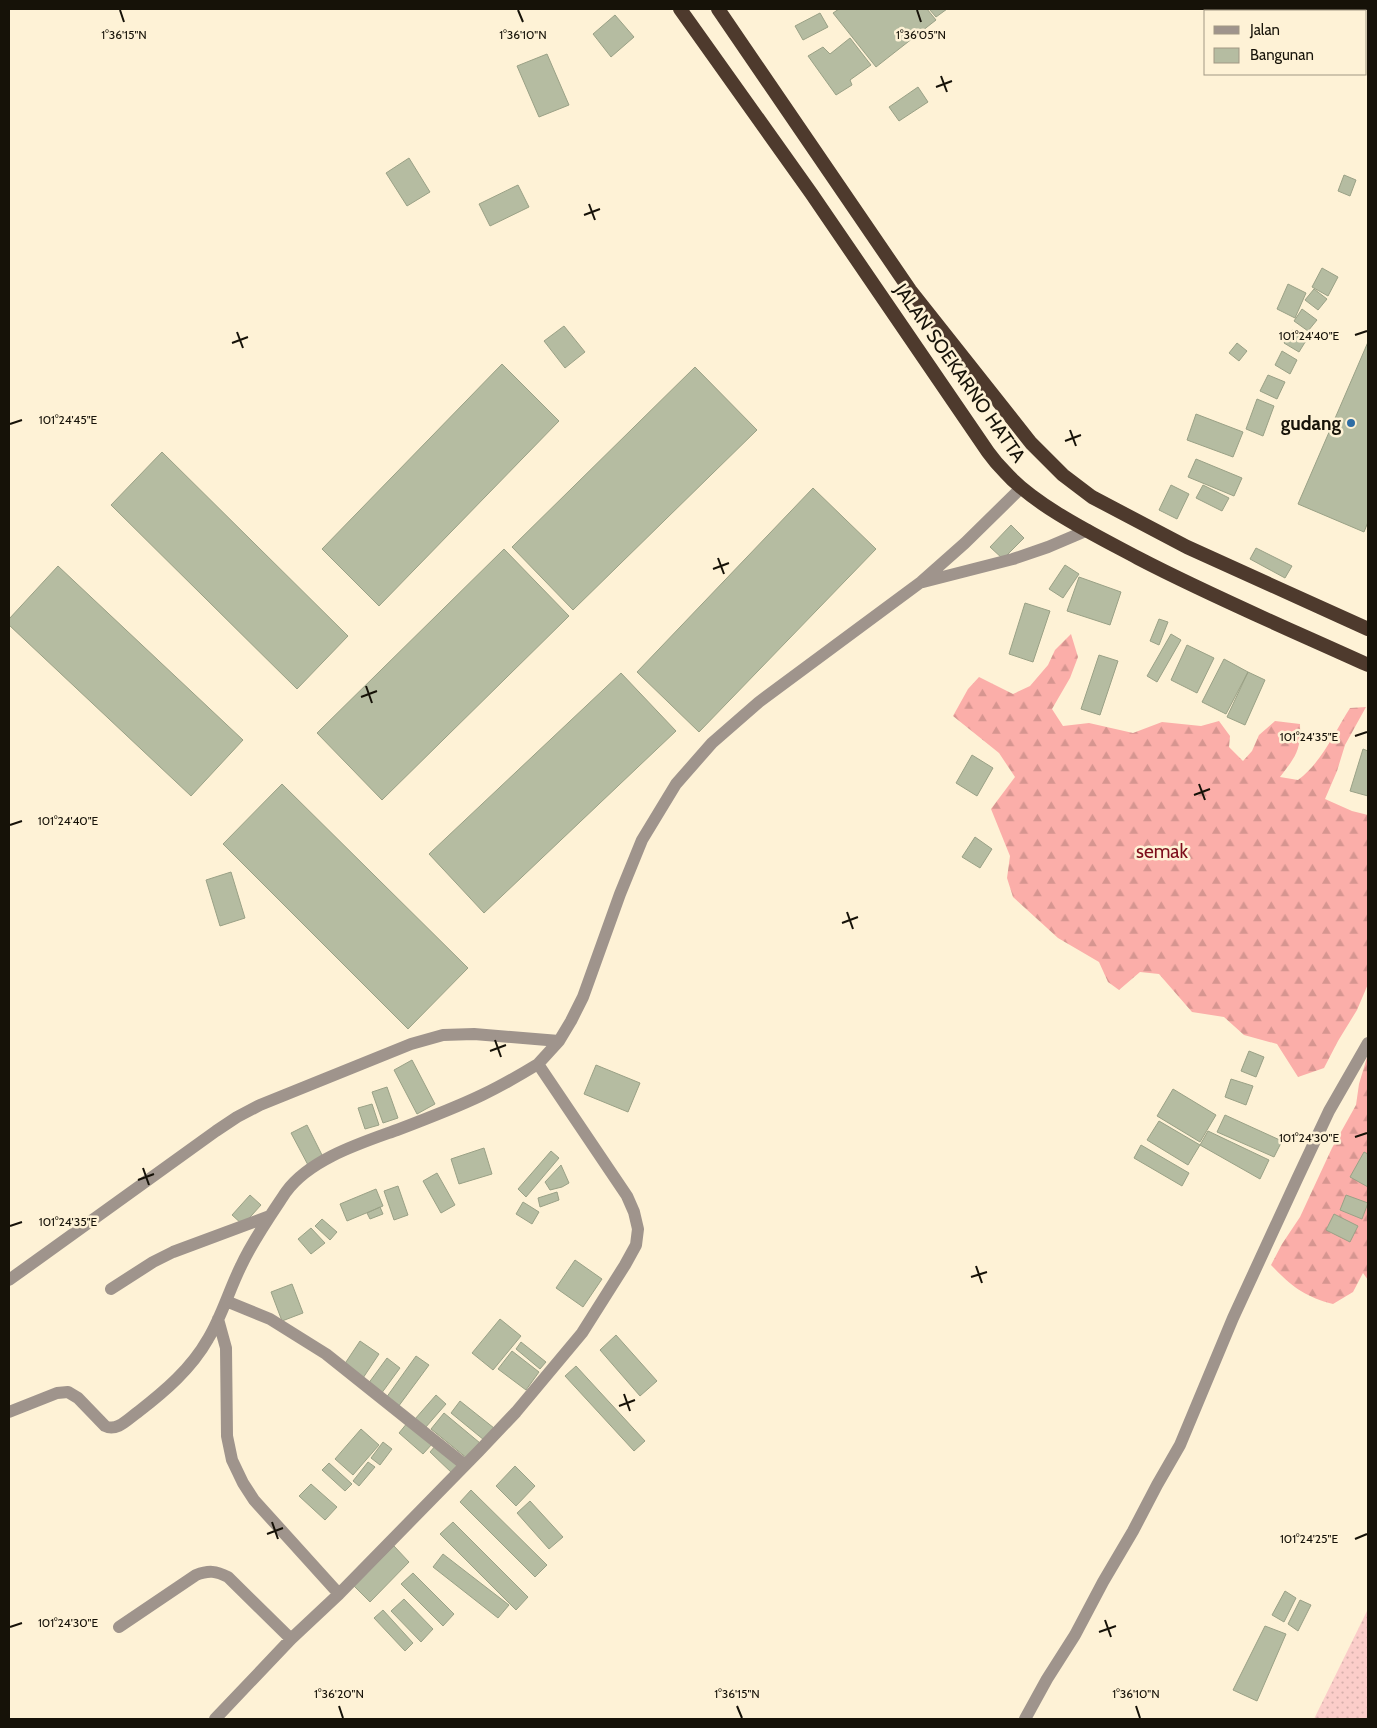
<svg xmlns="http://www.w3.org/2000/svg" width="1377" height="1728" viewBox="0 0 1377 1728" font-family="Cabin,sans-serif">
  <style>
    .grass { fill: url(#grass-dots) }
    .forest { fill: url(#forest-firs) }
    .building { fill: #b5bca1; stroke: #9aa186 }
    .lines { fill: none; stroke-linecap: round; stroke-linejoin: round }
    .minor { stroke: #9f948c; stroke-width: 12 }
    .trunk { stroke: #4e3a2d; stroke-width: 14 }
    .ticks { fill: none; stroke: #161208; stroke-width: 2 }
    .poi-dot { fill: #2f6da4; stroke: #fef2d6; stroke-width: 2 }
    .labels { text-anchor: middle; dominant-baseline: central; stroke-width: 5; stroke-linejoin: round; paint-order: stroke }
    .street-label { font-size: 19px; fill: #161208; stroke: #fef2d6 }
    .poi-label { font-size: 19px; font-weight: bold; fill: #161208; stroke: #fef2d6; text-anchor: end }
    .park-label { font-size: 19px; fill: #7d0d1a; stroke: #fef2d6 }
    .ticks-label { font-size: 12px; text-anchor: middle; fill: #161208; stroke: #fef2d6; stroke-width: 5; stroke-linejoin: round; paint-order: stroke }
  </style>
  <defs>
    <pattern id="grass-dots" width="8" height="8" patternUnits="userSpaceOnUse" patternTransform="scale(1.25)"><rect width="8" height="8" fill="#fbcdc9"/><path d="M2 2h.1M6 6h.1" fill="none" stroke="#d6afab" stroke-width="1.8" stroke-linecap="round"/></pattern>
    <pattern id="forest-firs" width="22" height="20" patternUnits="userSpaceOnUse" patternTransform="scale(1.25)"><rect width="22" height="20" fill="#fbaea9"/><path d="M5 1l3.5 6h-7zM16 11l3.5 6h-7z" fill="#d69590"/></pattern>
  </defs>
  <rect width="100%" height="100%" fill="#fef2d6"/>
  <path class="grass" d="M1368,1609V1719H1314Z"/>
  <path class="forest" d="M1071,634L1078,657L1070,678L1052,709L1063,726L1089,723L1133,733L1162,722L1201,726L1219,721L1230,736L1229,747L1243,761L1252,751L1259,735L1275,721L1300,724C1301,751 1296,756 1280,777L1298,780C1322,762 1334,733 1350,708L1366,707L1345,745L1337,771L1325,799L1352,811L1368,815V984L1357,1010L1338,1041L1324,1068L1298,1077L1277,1044L1244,1035L1224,1017L1192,1012L1159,974L1140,972L1119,990L1108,982L1099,962L1058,938L1013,897L1007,878L1010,856L991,809L1015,777L999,753L953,716L968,689L979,677L1013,694L1030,686L1048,665L1055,650Z
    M1368,1054V1280L1363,1273L1353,1292L1333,1304C1305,1297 1291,1286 1271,1265L1282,1244L1300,1217L1332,1148L1356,1105L1359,1084Z"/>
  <path class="building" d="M839,9H927L936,20L876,67L833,13Z
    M929,9H947L936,17Z
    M820,13L828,27L803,40L795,26Z
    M615,15L634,37L611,57L593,34Z
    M850,38L871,65L850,80L852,85L836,95L808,56L823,47L830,54Z
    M547,54L569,105L539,117L517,66Z
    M918,87L928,102L899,121L889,107Z
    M409,158L430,192L407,206L386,173Z
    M1344,175L1356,180L1350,196L1338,191Z
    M518,185L529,207L490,226L479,204Z
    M1322,268L1338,277L1328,296L1312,287Z
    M1288,284L1306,293L1295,318L1277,309Z
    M1314,289L1327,299L1318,310L1305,300Z
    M1302,309L1317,320L1308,331L1294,321Z
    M564,326L585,352L565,368L544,341Z
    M1292,330L1307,339L1299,352L1284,343Z
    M1368,342V522L1364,532L1298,504Z
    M1237,343L1247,351L1239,361L1229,353Z
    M1282,351L1297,360L1290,374L1275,365Z
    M502,364L559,421L379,606L322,549Z
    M695,367L757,430L573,610L512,547Z
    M1268,375L1285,382L1277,399L1260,391Z
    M1257,399L1274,406L1263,436L1246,429Z
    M1196,414L1243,432L1233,457L1187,440Z
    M162,452L348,636L297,689L111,505Z
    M1196,459L1242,478L1234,496L1188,477Z
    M1171,485L1189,494L1177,519L1159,510Z
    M1203,485L1229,498L1222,511L1196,498Z
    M813,488L876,549L699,732L637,672Z
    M1011,525L1024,538L1003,559L990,547Z
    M1256,548L1292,566L1285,578L1250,559Z
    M504,549L569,616L382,800L317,733Z
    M1065,565L1079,574L1063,598L1049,589Z
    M58,566L243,740L191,796L9,625V619Z
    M1079,577L1121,592L1110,625L1067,611Z
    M1025,603L1050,611L1033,662L1009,654Z
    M1159,619L1168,622L1159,645L1150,641Z
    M1171,634L1181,640L1157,682L1147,676Z
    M1187,645L1214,658L1197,693L1171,680Z
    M1099,655L1118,661L1100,715L1081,709Z
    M1224,659L1248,672L1226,714L1202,702Z
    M1248,672L1265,680L1245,725L1227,717Z
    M621,673L676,731L484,913L429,854Z
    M1363,749L1368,751V796L1350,791Z
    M972,755L993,768L977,796L956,783Z
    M282,784L468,968L408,1029L223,844Z
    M975,837L992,849L980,868L962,857Z
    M231,872L245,918L220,926L206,880Z
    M1249,1051L1264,1057L1256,1077L1241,1071Z
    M412,1060L435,1104L417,1114L394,1070Z
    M596,1065L640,1083L628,1112L584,1094Z
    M1231,1079L1253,1086L1246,1105L1225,1097Z
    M387,1087L398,1118L383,1123L372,1092Z
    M1173,1089L1216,1115L1200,1142L1157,1116Z
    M372,1104L379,1125L365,1129L358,1108Z
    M1225,1115L1282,1141L1274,1157L1217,1132Z
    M1159,1121L1200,1145L1188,1165L1147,1140Z
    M307,1125L323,1157L308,1165L291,1133Z
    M1208,1131L1269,1160L1260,1179L1200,1145Z
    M1141,1145L1189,1173L1182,1186L1134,1158Z
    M484,1148L492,1174L459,1184L451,1159Z
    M551,1151L559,1158L526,1197L518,1189Z
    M1364,1152L1368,1154V1187L1350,1177Z
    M561,1165L569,1183L562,1187L550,1190L545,1182Z
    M437,1173L455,1205L441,1213L423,1181Z
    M398,1186L408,1215L394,1220L384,1191Z
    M376,1189L383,1206L347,1221L340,1204Z
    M557,1192L559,1200L540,1207L538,1198Z
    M250,1195L261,1205L243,1225L232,1215Z
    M1346,1195L1368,1203L1362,1219L1340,1210Z
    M523,1202L539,1212L532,1224L516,1214Z
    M380,1207L383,1214L370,1219L367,1213Z
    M1334,1214L1358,1226L1350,1242L1326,1230Z
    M322,1219L337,1232L330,1240L315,1226Z
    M311,1228L325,1243L311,1254L298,1239Z
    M575,1260L602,1279L583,1307L556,1288Z
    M292,1284L303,1313L282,1321L271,1292Z
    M500,1319L521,1336L493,1370L472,1353Z
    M616,1335L657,1381L640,1396L600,1350Z
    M360,1341L379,1354L363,1378L344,1365Z
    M521,1342L546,1362L540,1369L516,1349Z
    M512,1351L539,1372L526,1390L498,1369Z
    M416,1356L429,1365L398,1407L386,1398Z
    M387,1358L400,1368L381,1394L368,1384Z
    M576,1366L645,1441L634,1451L565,1376Z
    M436,1395L446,1404L425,1428L415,1419Z
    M460,1401L494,1428L484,1440L451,1413Z
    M444,1413L480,1443L468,1459L431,1429Z
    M408,1422L433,1443L423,1454L399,1433Z
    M361,1429L379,1445L353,1475L335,1459Z
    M383,1442L392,1449L380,1465L371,1458Z
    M436,1445L459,1468L453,1474L430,1452Z
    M368,1462L375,1467L359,1486L353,1481Z
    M329,1463L352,1484L345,1491L322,1470Z
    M515,1466L535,1486L516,1506L496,1486Z
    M311,1484L337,1507L325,1520L299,1496Z
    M471,1490L547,1565L535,1577L460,1502Z
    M530,1501L563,1537L549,1549L517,1513Z
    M453,1522L528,1597L516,1610L440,1534Z
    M394,1546L409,1562L370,1602L354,1586Z
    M443,1554L509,1605L498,1618L433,1567Z
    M413,1573L454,1614L443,1626L401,1584Z
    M1285,1591L1296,1598L1284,1622L1272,1615Z
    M404,1599L433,1629L421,1642L391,1611Z
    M1300,1600L1311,1605L1298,1631L1288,1624Z
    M383,1610L413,1643L405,1651L374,1618Z
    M1265,1626L1286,1634L1257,1701L1233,1690Z"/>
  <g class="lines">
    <path class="minor" d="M923,582L1013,559L1048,547L1088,530
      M9,1280L216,1131L237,1117L260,1105L411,1044L443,1035L474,1034L559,1041
      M111,1289L153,1262L173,1252L270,1216
      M226,1301L270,1319L326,1354L465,1465
      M218,1319L226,1348L227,1436L232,1460L243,1483L254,1500L339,1594
      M9,1412L57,1393L68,1392L78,1398L105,1426C117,1432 128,1419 138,1412C165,1391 191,1369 208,1339C222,1316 229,1290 241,1266C253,1240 270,1216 286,1192C310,1159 361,1143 397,1130C426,1119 455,1108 482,1095C501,1086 520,1075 538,1064
      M119,1627L196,1575C209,1570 216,1571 228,1577L291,1639
      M215,1719L291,1639L339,1594L479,1451L516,1412L582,1333L625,1265L636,1245L638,1229L634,1212L627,1196L538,1064L559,1041L571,1021L583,997L620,894L642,840L676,784L712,743L759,702L921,582L965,543L1021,488
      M1025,1719L1047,1679L1075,1635L1103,1582L1133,1531L1157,1485L1180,1445L1233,1318L1298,1177L1329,1111L1368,1043"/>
    <path class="trunk" d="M680,9L811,193L988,452C993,459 999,466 1005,472C1035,506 1097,536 1138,558C1213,597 1291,630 1368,665
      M718,9L910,290L1031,443L1063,475L1092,497L1187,547L1368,629"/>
  </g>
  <path class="ticks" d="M120,10L124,22M518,10L523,22M917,10L921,22M941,76L947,92M936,87L952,81M589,204L595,220M584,215L600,209M237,332L243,348M1355,335L1367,331M232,343L248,337M10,424L22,420M1070,430L1076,446M1065,441L1081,435M718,558L724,574M713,569L729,563M366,686L372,703M361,697L377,691M1355,736L1367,732M1199,784L1205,800M1194,795L1210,789M10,825L22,821M847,912L853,929M842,923L858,917M495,1040L501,1057M490,1051L506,1045M1355,1137L1367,1133M143,1168L149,1185M138,1180L154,1174M10,1226L22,1222M976,1266L982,1283M971,1277L987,1272M624,1394L630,1411M619,1406L635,1400M272,1522L278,1539M267,1534L283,1528M1355,1539L1367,1534M1105,1620L1111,1637M10,1627L22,1623M1099,1632L1116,1626M339,1706L343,1718M737,1706L742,1718M1136,1706L1140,1718"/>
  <circle class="poi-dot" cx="1351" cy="423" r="5"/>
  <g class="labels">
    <g class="street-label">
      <text transform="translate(960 373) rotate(55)">JALAN SOEKARNO HATTA</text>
    </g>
    <g class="poi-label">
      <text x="1341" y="423">gudang</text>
    </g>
    <g class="park-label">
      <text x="1162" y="851">semak</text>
    </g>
  </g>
  <g class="ticks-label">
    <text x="124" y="39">1°36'15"N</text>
    <text x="523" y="39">1°36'10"N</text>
    <text x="921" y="39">1°36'05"N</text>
    <text x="1309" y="340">101°24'40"E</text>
    <text x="68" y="424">101°24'45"E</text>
    <text x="1309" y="741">101°24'35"E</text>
    <text x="68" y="825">101°24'40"E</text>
    <text x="1309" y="1142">101°24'30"E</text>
    <text x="68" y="1226">101°24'35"E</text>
    <text x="1309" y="1543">101°24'25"E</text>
    <text x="68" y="1627">101°24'30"E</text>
    <text x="339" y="1698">1°36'20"N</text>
    <text x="737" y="1698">1°36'15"N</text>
    <text x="1136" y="1698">1°36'10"N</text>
  </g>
  <rect width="1377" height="1728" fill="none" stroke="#161208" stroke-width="20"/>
  <rect x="1204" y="10" width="162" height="65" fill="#fef2d6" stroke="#a19884"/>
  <rect x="1214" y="26" width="25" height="8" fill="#9f948c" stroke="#a19884"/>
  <text x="1250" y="35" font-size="15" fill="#161208">Jalan</text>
  <rect x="1214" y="48" width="25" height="15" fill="#b5bca1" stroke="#a19884"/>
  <text x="1250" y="60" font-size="15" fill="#161208">Bangunan</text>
</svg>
